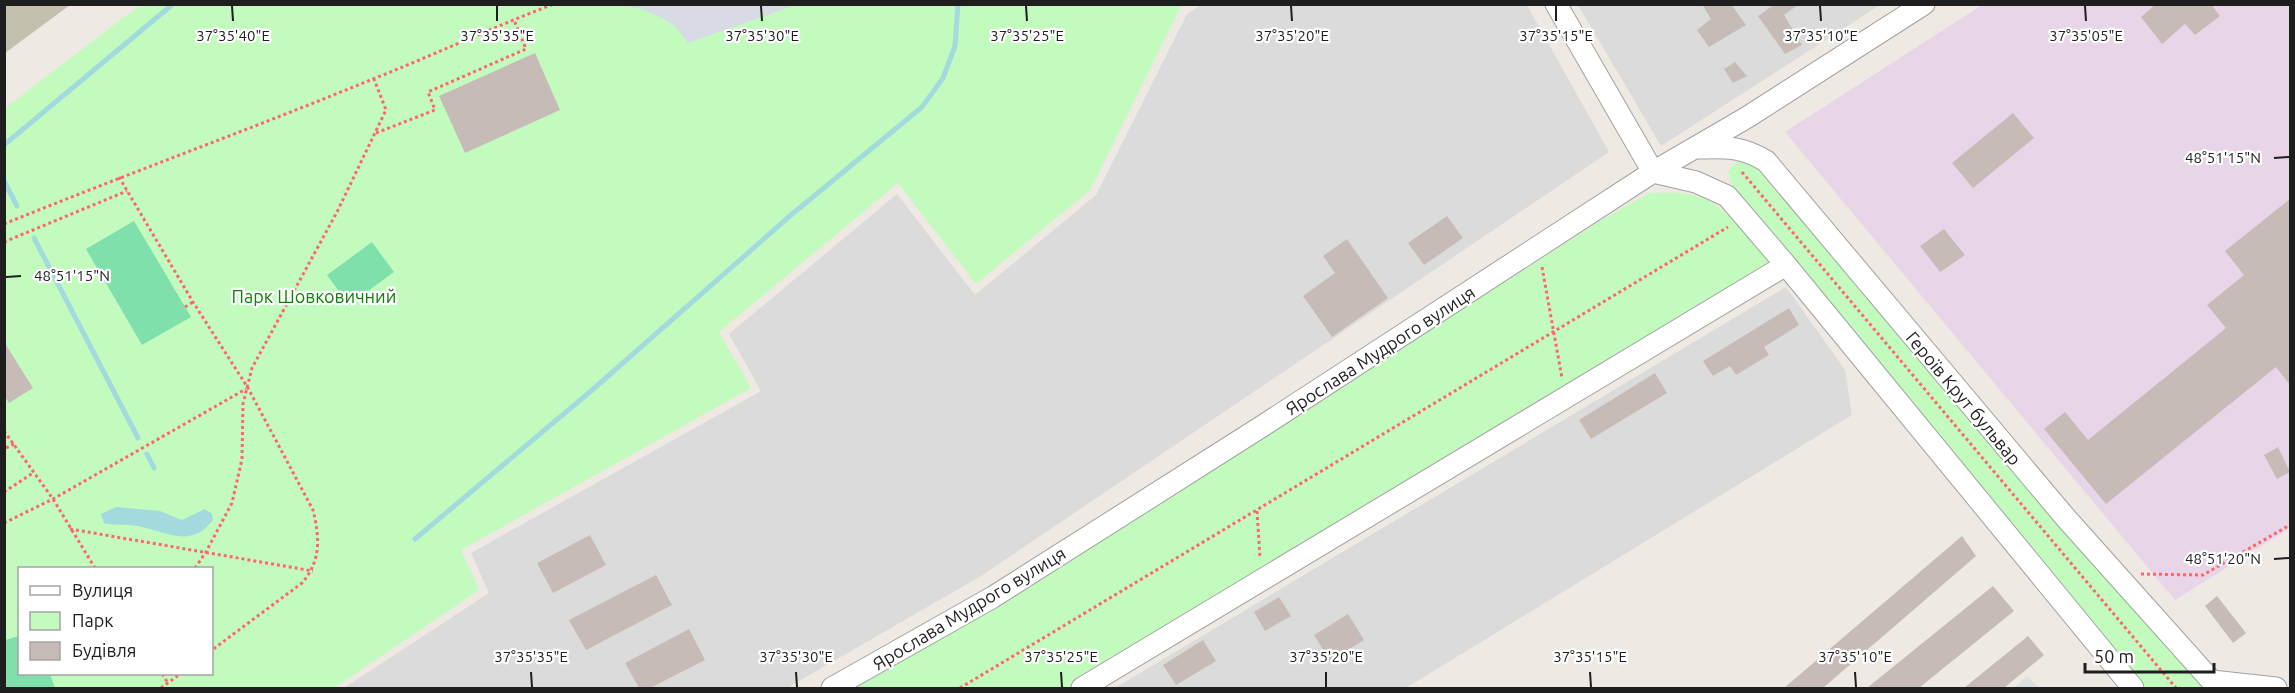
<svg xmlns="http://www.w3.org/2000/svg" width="2295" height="693" viewBox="0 0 2295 693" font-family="Ubuntu,sans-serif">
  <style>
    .residential { fill: #dcdbdb }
    .industrial { fill: #e8d5e8 }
    .construction { fill: #c4c0af }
    .park { fill: #c3fbbf; fill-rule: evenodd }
    .pitch { fill: #7fe0ac }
    .parking { fill: #dedede }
    .plaza { fill: #d8dae5 }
    .water { fill: #a2dade }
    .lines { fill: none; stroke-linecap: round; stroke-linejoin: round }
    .stream { stroke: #a2dade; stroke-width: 5 }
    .building { fill: #c7bbb7 }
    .minor-casing { stroke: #a2a2a2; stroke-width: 23 }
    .path { stroke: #fd666e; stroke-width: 3; stroke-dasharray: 3 3; stroke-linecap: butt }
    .minor { stroke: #fff; stroke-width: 21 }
    .ticks { fill: none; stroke: #1e1e1e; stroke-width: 2 }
    .labels { text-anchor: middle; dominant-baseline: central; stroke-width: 4.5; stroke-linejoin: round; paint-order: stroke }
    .park-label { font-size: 18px; fill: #117f09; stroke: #fff }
    .street-label { font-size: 18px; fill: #1e1e1e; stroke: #fff }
    .ticks-label { font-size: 15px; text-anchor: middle; fill: #1e1e1e; stroke: #fff; stroke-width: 4.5; stroke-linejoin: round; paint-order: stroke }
  </style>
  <rect width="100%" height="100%" fill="#efe9e3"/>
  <path class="residential" d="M1201,5H1527L1609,152L981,576L787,688H344L489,593L471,553L761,391L729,334L897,194L975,295L1096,195L1187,14Z
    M1578,5H1880L1661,146Z
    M1786,287L1845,370L1852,415L1406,688H1115Z"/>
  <path class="industrial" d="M1982,5H2290V528L2175,600L1785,132Z"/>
  <path class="construction" d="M5,4H70V5L5,53Z"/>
  <path class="park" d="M140,5H1186L1180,8L1090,190L976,284L898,183L719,332L751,388L461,550L479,590L334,688H5V108ZM20,568H212V674H20Z
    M1740,159L1751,162L2106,574L2212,688H2143L1731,183L1728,171Z
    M1649,193C1660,193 1672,192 1682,193C1721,196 1747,235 1770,262L1066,688H850L1031,585L1605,218Z"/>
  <path class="pitch" d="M134,221L191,317L142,345L86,249Z
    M372,242L394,272L349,305L327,275Z
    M19,636L20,674H50L55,688H5V640Z"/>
  <path class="parking" d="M2027,676L2039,688H2014Z"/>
  <path class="plaza" d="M798,4L688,43L675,26L662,18L642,9L621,5Z"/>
  <path class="water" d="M116,507L160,511L182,520L205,509L212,514L213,520C191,549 167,532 138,526C126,524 116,526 104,523L101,514Z"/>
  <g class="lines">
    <path class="stream" d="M4,145L173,4
      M4,181L17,206
      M34,238L138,438
      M147,454L154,468
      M415,539L591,391L791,215L922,107L943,78L955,46L958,4"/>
  </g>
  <path class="building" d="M1702,4H1731L1746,25L1709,47L1697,30L1711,19Z
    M1775,4H1799L1784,15L1802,45L1785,54L1758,16Z
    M2156,4H2211L2220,16L2195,35L2185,24L2162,44L2141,17Z
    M535,53L560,110L465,153L439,96Z
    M1735,62L1747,76L1733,83L1724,69Z
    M2013,113L2034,138L1973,188L1952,163Z
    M2290,199V385L2276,367L2106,504L2044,429L2065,412L2088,440L2226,328L2207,305L2244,275L2225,251Z
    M1447,216L1463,238L1424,265L1408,243Z
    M1944,229L1965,255L1940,272L1920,246Z
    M1347,239L1388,298L1332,337L1303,296L1335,273L1323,256Z
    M1789,308L1799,325L1764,347L1769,355L1736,375L1730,366L1713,376L1703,361Z
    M4,342L33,388L9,403L4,395Z
    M1655,373L1667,393L1591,439L1579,420Z
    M2278,447L2290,472L2277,479L2264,455Z
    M590,535L606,565L553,593L537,563Z
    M1962,536L1976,556L1823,688H1784Z
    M656,575L672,605L586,650L569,620Z
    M1993,586L2014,611L1919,688H1867Z
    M2217,596L2246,633L2233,643L2205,606Z
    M1279,597L1291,616L1265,631L1254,612Z
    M1348,614L1364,640L1330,661L1314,635Z
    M689,629L705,660L650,688H639L625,663Z
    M2028,636L2044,655L2004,688H1964Z
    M1203,640L1216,661L1176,685L1163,665Z"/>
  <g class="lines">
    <g class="minor-casing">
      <path id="minor" d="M1556,4L1653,172
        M1695,148C1725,148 1739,145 1766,161L2065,517L2218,688
        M1653,172L1696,182L1727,196L1786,265L2133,688
        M2212,681L2276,688
        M832,688L993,597L1264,425L1653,172L1746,118L1924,4
        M1082,688L1786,265"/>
    </g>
    <path class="path" d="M376,133L435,110L428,92L526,49L514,20
      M1742,172L2176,688
      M119,177L193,302L248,388L313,510C320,538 321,561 302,583L212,650
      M4,224C127,174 251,129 373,79C434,55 493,27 554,4
      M4,242L127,191
      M1542,267L1562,378
      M185,307L193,302
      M4,431L53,499L95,568
      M6,448L14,444
      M4,492L33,473
      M1257,511L1260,558
      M4,523L53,499L246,389
      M70,529L313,571
      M195,568L206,552L232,503L242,459L243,404L252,368L337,212L386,110L374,79
      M2141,574L2203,575L2290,525
      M162,674L168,683
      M161,688L180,674
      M960,688L1728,227"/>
    <use href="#minor" class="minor"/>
  </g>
  <path class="ticks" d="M232,6L233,21M497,6V21M761,6L762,21M1026,6L1027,21M1291,6L1292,21M1556,6V21M1820,6L1821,21M2085,6L2086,21M2274,158L2289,157M6,277L21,276M2274,559L2289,558M531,672L532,687M796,672L797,687M1061,672L1062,687M1326,672V687M1590,672L1591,687M1855,672L1856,687"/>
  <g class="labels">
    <g class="park-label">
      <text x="314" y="296">Парк Шовковичний</text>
    </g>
    <g class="street-label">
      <text transform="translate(1380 350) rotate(-33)">Ярослава Мудрого вулиця</text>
      <text transform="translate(1964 398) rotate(50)">Героїв Крут бульвар</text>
      <text transform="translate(969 608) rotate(-31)">Ярослава Мудрого вулиця</text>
    </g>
  </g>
  <g class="ticks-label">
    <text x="233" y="41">37°35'40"E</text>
    <text x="497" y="41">37°35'35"E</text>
    <text x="762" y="41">37°35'30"E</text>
    <text x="1027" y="41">37°35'25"E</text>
    <text x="1292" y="41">37°35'20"E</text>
    <text x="1556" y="41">37°35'15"E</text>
    <text x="1821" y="41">37°35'10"E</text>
    <text x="2086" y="41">37°35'05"E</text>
    <text x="2223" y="163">48°51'15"N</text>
    <text x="72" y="281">48°51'15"N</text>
    <text x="2223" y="564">48°51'20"N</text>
    <text x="531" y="662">37°35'35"E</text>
    <text x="796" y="662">37°35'30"E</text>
    <text x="1061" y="662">37°35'25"E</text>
    <text x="1326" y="662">37°35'20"E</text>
    <text x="1590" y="662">37°35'15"E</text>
    <text x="1855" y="662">37°35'10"E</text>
  </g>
  <rect width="2295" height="693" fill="none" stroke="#1e1e1e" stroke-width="12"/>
  <rect x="18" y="567" width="195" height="108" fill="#ffffff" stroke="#a5a5a5" stroke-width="1.5"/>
  <rect x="30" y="586" width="30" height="9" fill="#ffffff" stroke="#a5a5a5" stroke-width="1.5"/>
  <text x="72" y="597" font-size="18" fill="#1e1e1e">Вулиця</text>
  <rect x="30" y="612" width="30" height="18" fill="#c3fbbf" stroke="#a5a5a5" stroke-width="1.5"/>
  <text x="72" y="627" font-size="18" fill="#1e1e1e">Парк</text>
  <rect x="30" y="642" width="30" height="18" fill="#c7bbb7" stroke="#a5a5a5" stroke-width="1.5"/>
  <text x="72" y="657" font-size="18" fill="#1e1e1e">Будівля</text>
  <path d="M2085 663v9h129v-9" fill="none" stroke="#1e1e1e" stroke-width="3"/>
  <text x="2094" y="663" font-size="18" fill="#1e1e1e" stroke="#ffffff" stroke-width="4.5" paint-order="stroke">50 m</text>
</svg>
